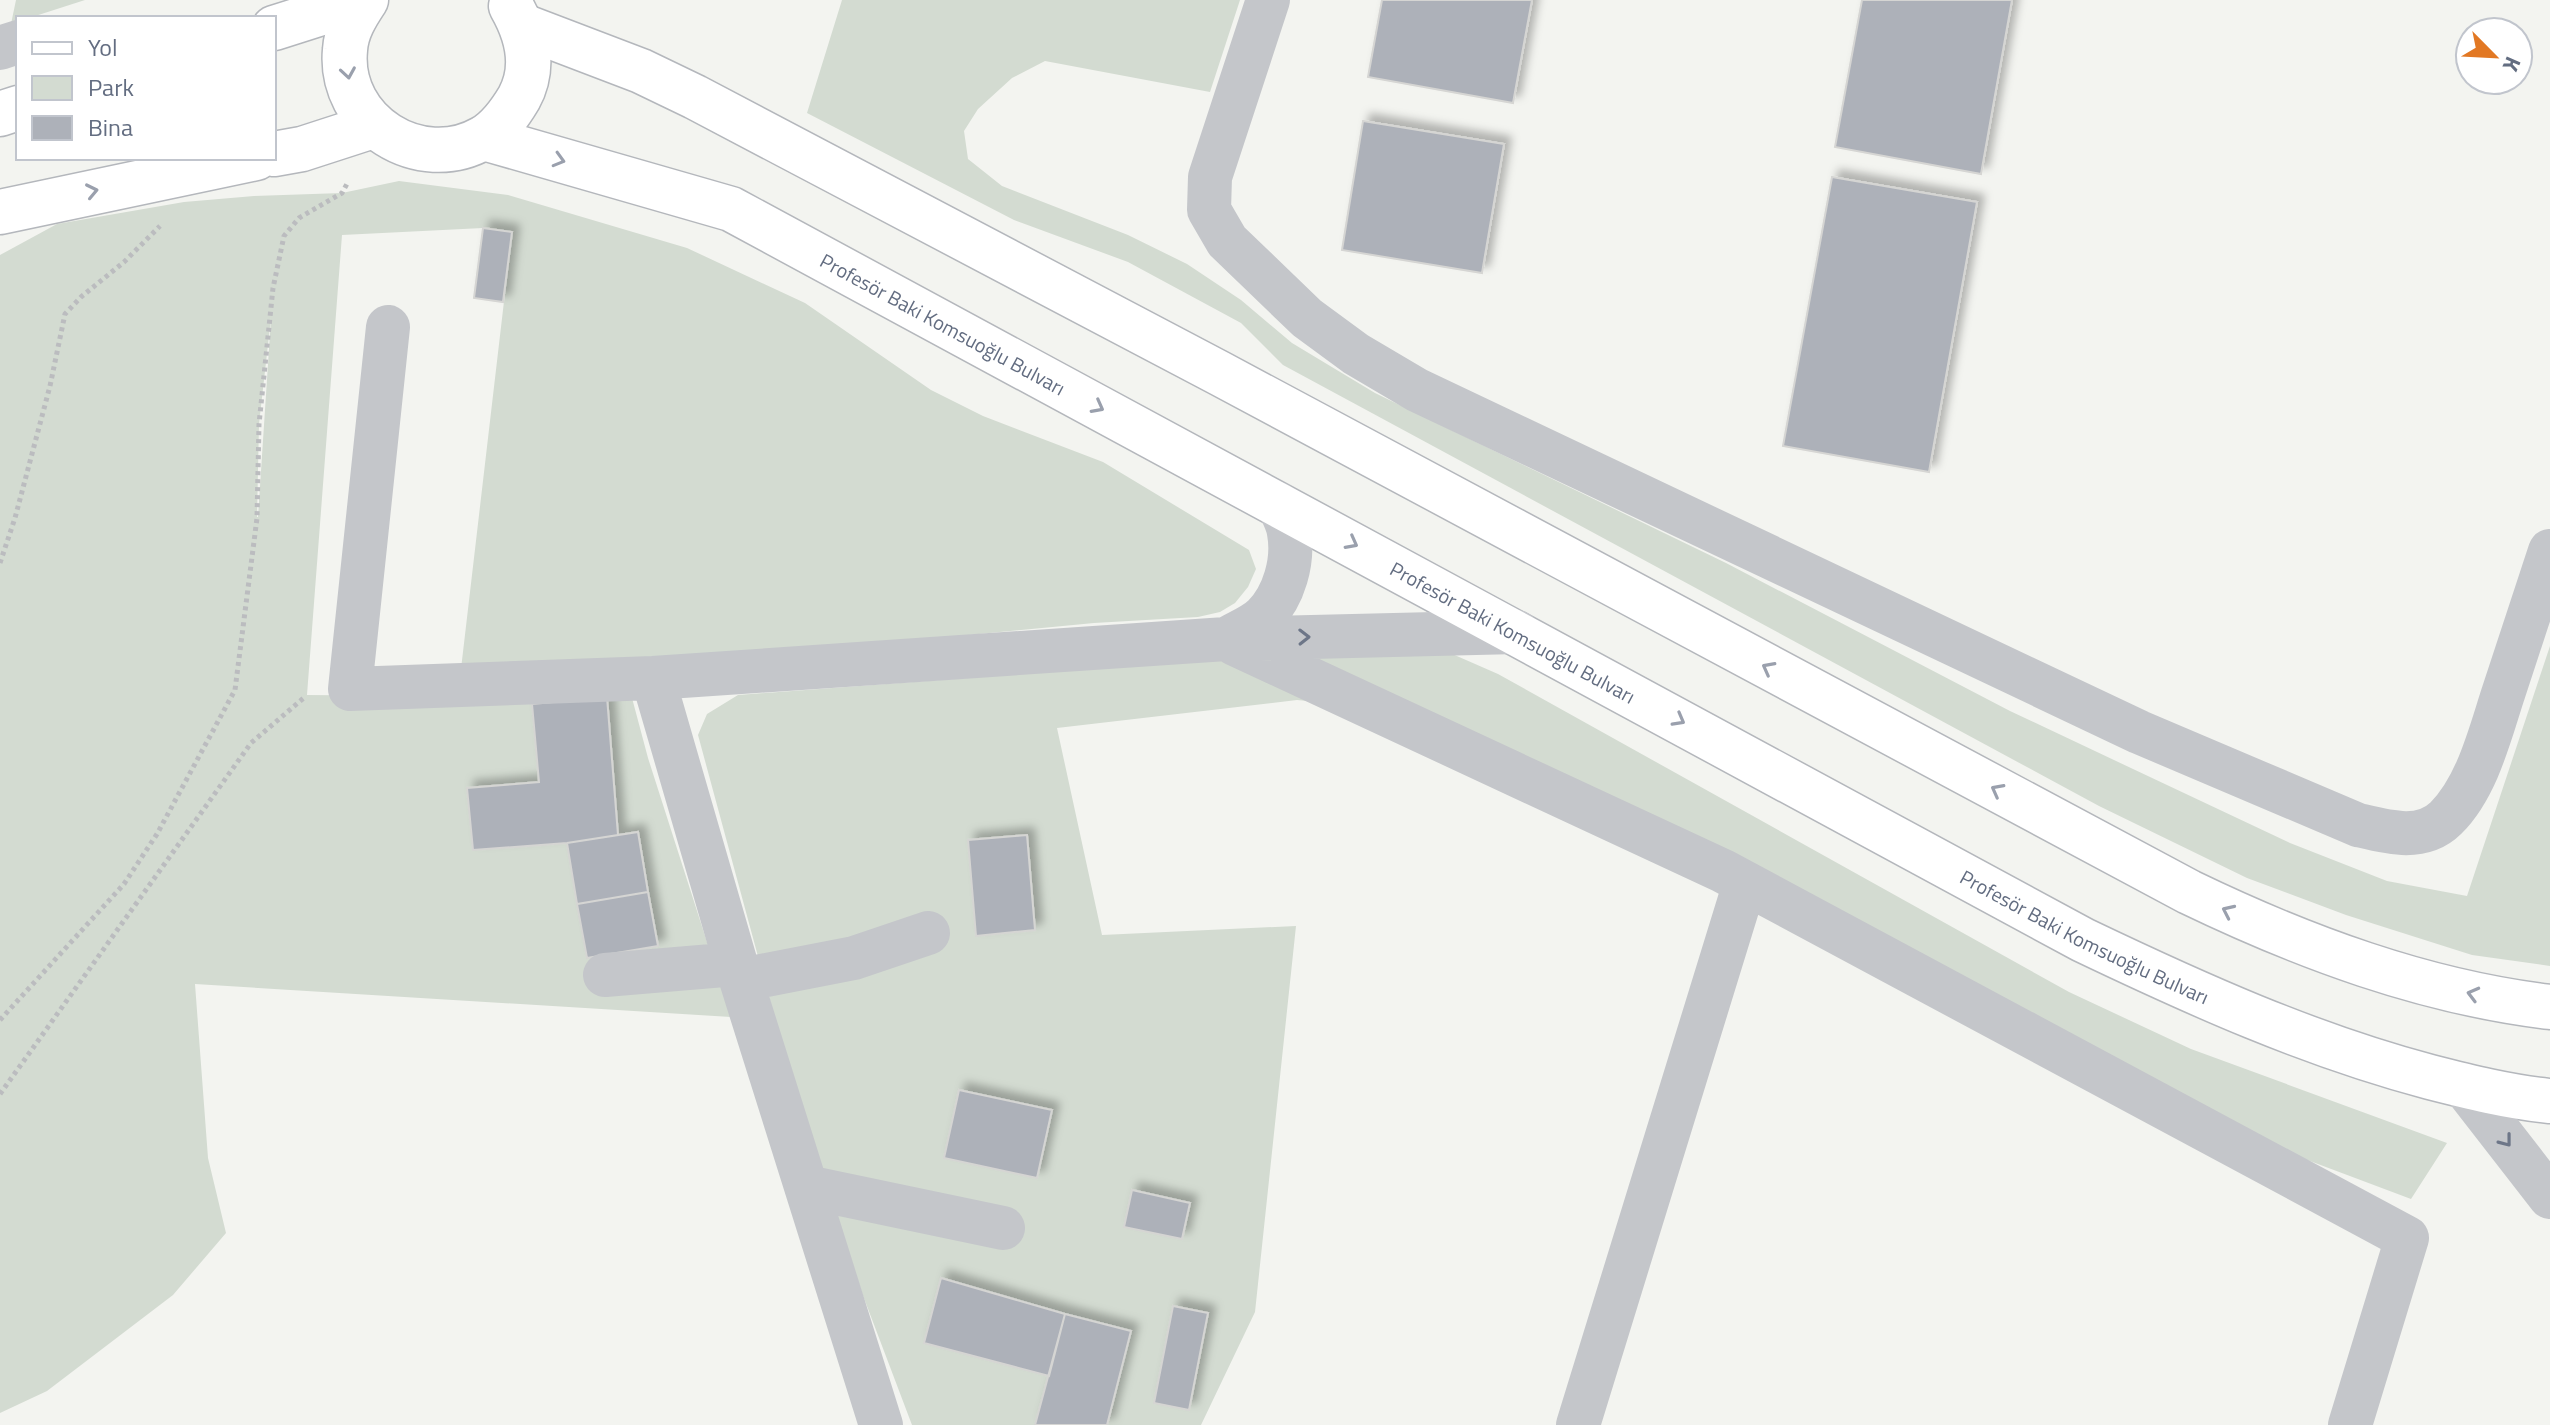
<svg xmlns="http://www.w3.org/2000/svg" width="2550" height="1425" viewBox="0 0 2550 1425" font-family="'Titillium Web',sans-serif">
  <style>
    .green { fill: #d3dbd1; fill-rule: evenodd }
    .building { fill: #adb1b9; stroke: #d5d5d3; stroke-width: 2; filter: url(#shadow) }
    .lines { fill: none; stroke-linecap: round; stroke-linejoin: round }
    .major-casing { stroke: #b4b7bc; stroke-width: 47 }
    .path { stroke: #bbbcbf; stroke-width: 5; stroke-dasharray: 4 4; stroke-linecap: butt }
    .minor { stroke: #c4c6ca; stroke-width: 44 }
    .major { stroke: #fff; stroke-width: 44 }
    .oneway { stroke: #9aa0ad }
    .oneway2 { stroke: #6d7688 }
    .labels { text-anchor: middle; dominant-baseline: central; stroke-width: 8; stroke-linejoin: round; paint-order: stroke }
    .street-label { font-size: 20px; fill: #636d81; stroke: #fff }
  </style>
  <defs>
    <filter id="shadow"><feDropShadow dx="7" dy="-7" stdDeviation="4" flood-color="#0004"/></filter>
  </defs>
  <rect width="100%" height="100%" fill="#f3f4f0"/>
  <path class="green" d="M16,0H85L29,18H18V22L11,24Z
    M842,0H1240L1210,92L1045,61L1012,78L978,109L964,131L968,159L1002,186L1128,235L1187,264L1241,300L1292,343L1375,393L1726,563L2010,711L2290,843L2387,881L2467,896L2550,646V966L2472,955L2346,915L2247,878L2099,806L1283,365L1241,323L1128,262L1014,220L807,113Z
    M399,181L508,195L687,248L805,303L931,390L983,416L1103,462L1249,550L1256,569L1248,587L1235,603L1220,612L1198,617L1094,623L706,660L461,669L512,233L483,228L342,235L307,695L632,698L648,758L731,1017L195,984L208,1158L226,1233L173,1295L47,1391L0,1413V255L57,224L184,202L254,196L342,193ZM271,318L258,517H257L259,424Z
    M1450,653L1498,674L2069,992L2191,1049L2447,1143L2411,1199L2169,1108L1415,711L1297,700L1057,728L1102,935L1296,926L1255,1312L1201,1425H912L862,1293L778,1030L698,735L707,714L738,695L1184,662Z"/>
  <path class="building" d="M1382,0H1532L1513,103L1368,77Z
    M1862,0H2012L1981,174L1835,147Z
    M1363,121L1504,144L1482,273L1342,250Z
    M1832,177L1977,202L1929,472L1783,446Z
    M483,228L512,232L503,302L474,298Z
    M607,697L618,835L567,843L473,850L467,788L539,782L532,704Z
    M638,832L648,892L577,904L567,843Z
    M1027,835L1035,930L976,936L968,840Z
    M648,892L658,946L587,958L577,904Z
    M959,1090L1052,1110L1037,1178L944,1158Z
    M1132,1190L1190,1203L1182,1239L1124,1227Z
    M941,1278L1065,1314L1049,1376L924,1343Z
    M1173,1306L1208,1313L1189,1410L1154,1403Z
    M1065,1314L1131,1331L1107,1425H1035Z"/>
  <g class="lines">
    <g class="major-casing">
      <g id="major">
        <path d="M366,0C356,15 346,31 345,50C338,123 420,174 483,138C499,129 510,113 519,98C536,67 527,34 511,6"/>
        <path d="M523,26L641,71L695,97L1219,373L2189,892C2303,947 2424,992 2550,1007"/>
        <path d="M274,28L362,0"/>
        <path d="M0,114L18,108"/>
        <path id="s1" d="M484,138L731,209L2083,940C2196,994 2309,1045 2430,1077C2469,1087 2509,1097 2550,1101"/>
        <path d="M274,154L302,149L373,126"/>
        <path d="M0,212L256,158"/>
      </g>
    </g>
    <path class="path" d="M0,563L15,518L50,386L65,314L81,297L124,262L160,226
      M0,1020L124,884L157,834L235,690L257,518L259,424L273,288L284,236L299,218L342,193L348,182
      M0,1094L251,743L306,696"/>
    <path class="minor" d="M1268,0L1210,177L1209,210L1227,241L1307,318L1356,354L1417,390L2139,732L2358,825C2387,832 2422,842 2446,818C2478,786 2490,733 2504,691C2519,644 2535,598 2550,551
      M0,48L18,42
      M388,327L350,689L653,678L1226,639L1517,632
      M1226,639C1238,632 1254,626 1264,616C1284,596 1294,561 1289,533C1288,523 1282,513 1278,504
      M1235,644L1723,871L2407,1238L2350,1425
      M653,678L736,964L881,1425
      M605,975L736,964
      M741,980L854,958L928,933
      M2463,1085L2550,1197
      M807,1187L1003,1228
      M1578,1425L1745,883"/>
    <use href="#major" class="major"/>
  </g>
  <defs><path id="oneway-chevron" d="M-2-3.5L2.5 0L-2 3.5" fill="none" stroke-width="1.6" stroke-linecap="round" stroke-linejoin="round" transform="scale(2)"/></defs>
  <g class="oneway">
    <use href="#oneway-chevron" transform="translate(348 73) rotate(81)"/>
    <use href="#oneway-chevron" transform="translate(559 160) rotate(16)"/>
    <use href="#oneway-chevron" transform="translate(92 191) rotate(-12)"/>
    <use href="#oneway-chevron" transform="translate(1098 407) rotate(28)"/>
    <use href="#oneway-chevron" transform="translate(1352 543) rotate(28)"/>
    <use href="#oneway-chevron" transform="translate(1768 668) rotate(-152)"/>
    <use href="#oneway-chevron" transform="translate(1679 720) rotate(29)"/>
    <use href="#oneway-chevron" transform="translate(1997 790) rotate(-152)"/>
    <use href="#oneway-chevron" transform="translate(2228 911) rotate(-155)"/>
    <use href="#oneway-chevron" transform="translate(2473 994) rotate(-165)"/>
  </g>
  <g class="oneway2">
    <use href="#oneway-chevron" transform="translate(1304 637) rotate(-1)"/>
    <use href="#oneway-chevron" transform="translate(2506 1141) rotate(52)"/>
  </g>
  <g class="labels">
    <g class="street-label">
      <text stroke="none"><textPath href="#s1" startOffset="498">Profesör Baki Komsuoğlu Bulvarı</textPath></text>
      <text stroke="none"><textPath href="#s1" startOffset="1146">Profesör Baki Komsuoğlu Bulvarı</textPath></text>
      <text stroke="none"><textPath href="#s1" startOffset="1794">Profesör Baki Komsuoğlu Bulvarı</textPath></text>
    </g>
  </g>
  <rect x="16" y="16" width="260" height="144" fill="#ffffff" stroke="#c1c5cd" stroke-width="2"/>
  <rect x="32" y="42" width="40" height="12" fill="#ffffff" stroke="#c1c5cd" stroke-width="2"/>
  <text x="88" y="56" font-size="24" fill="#636d81">Yol</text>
  <rect x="32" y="76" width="40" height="24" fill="#d3dbd1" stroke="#c1c5cd" stroke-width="2"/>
  <text x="88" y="96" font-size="24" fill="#636d81">Park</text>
  <rect x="32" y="116" width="40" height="24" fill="#adb1b9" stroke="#c1c5cd" stroke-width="2"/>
  <text x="88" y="136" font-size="24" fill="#636d81">Bina</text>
  <g transform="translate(2494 56) rotate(114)"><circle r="38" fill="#ffffff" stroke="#c1c5cd" stroke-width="2"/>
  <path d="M0-6L14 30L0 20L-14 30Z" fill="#e27823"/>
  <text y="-12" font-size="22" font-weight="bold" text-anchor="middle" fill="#636d81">K</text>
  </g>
</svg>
